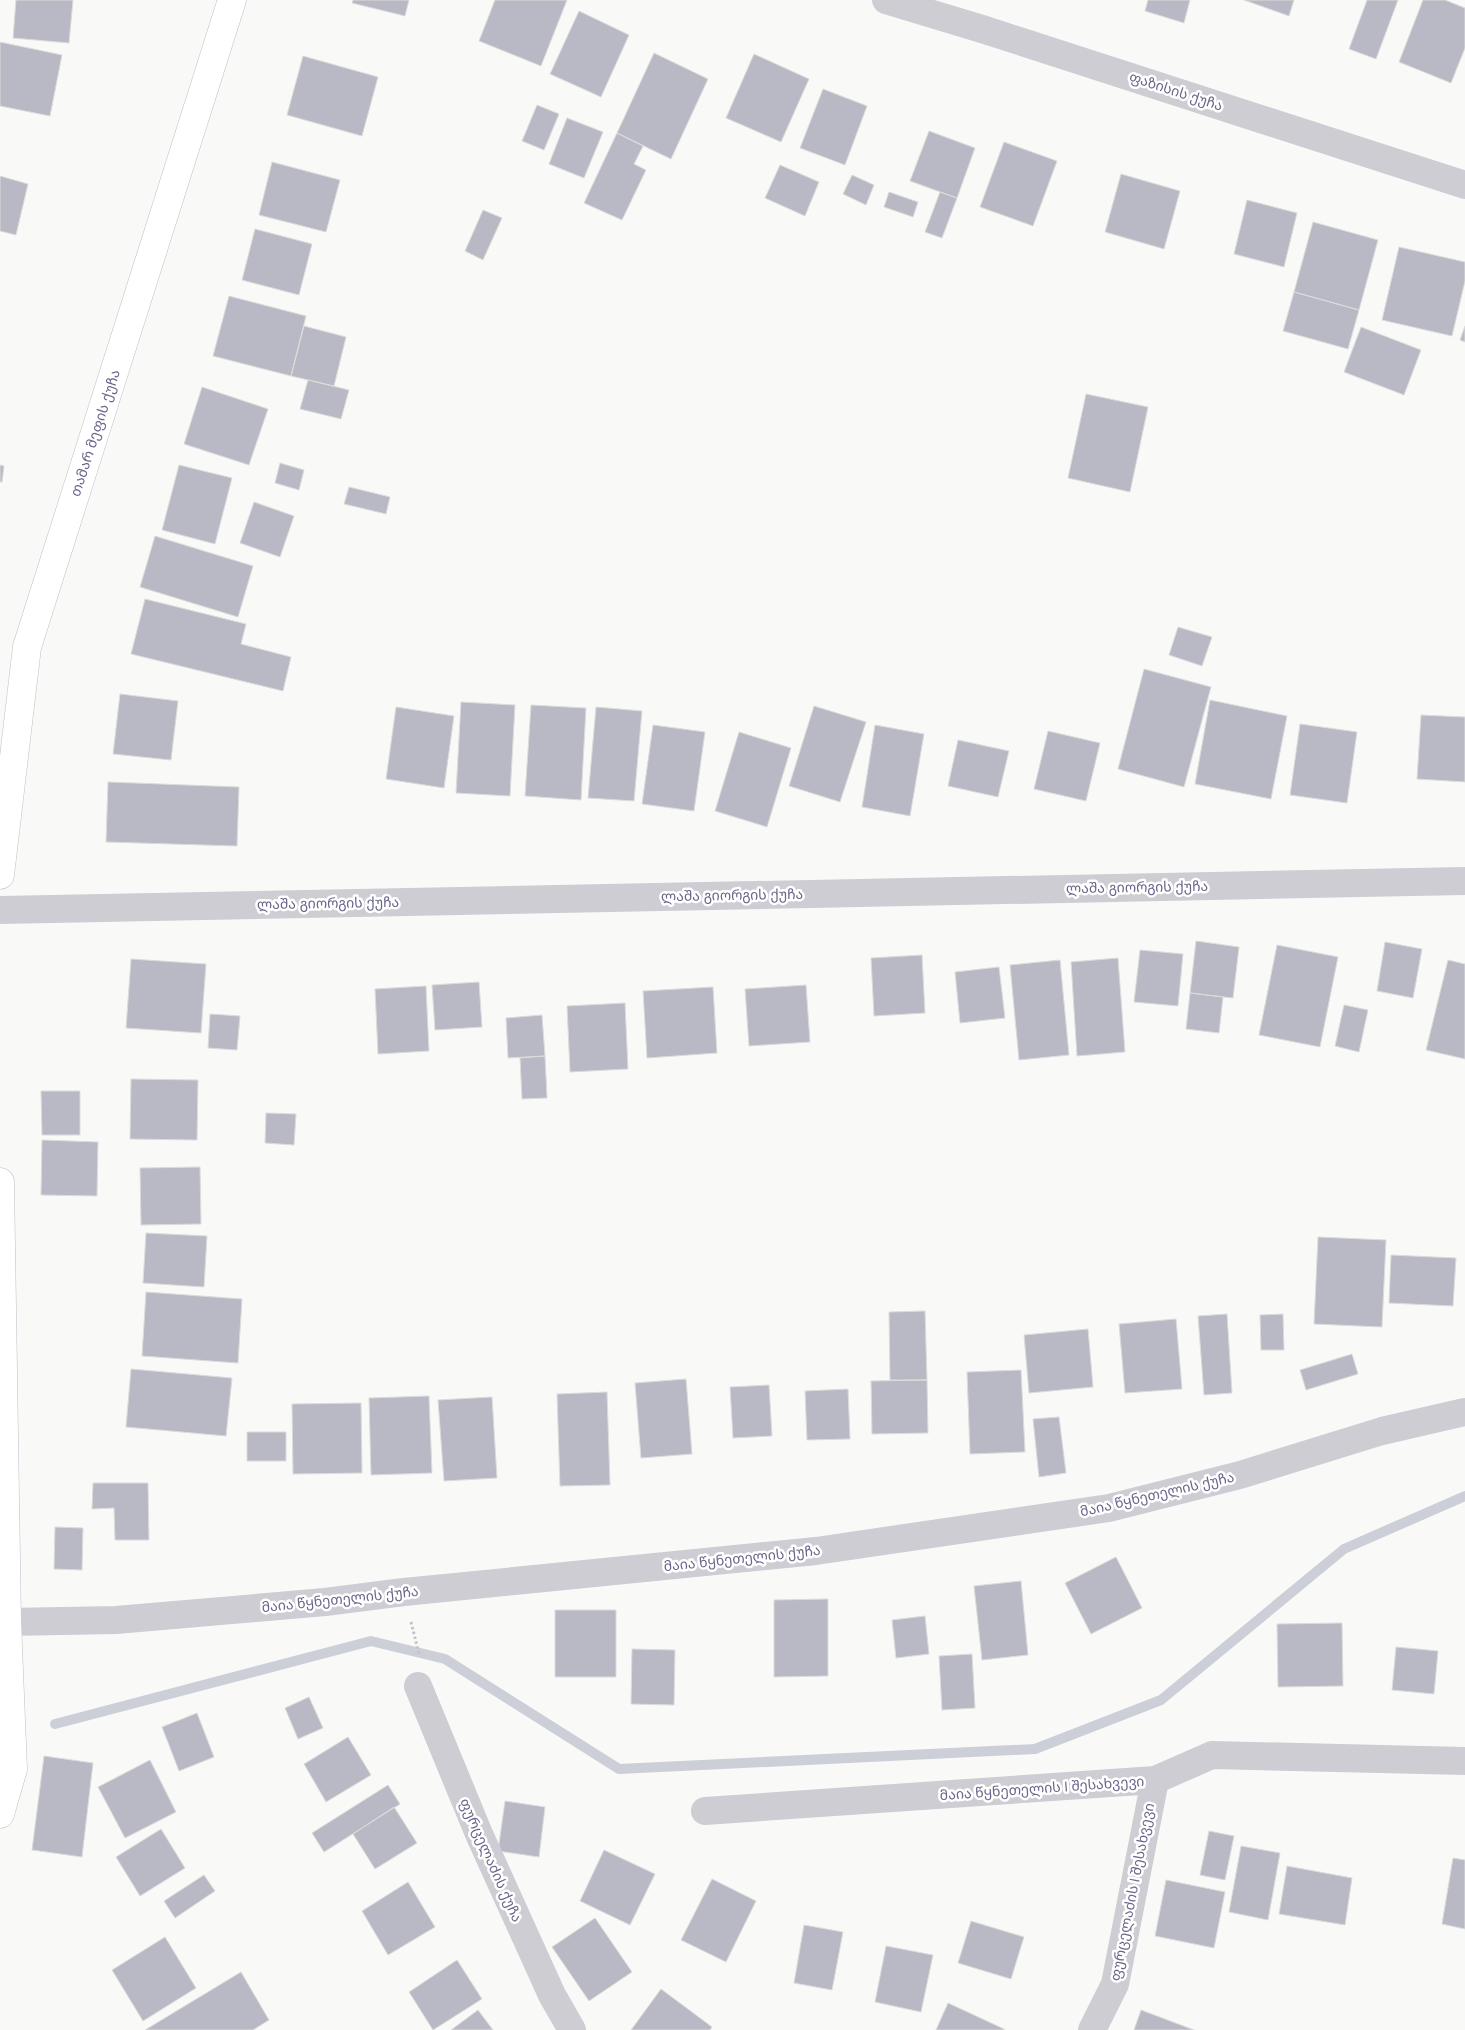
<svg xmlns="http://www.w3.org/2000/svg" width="1465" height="2030" viewBox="0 0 1465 2030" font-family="'DM Sans','Noto Sans Georgian',sans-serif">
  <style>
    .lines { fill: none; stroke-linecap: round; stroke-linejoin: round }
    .stream { stroke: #ccced8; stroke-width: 10 }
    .building { fill: #b9b9c5; stroke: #dbdcda }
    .secondary-casing { stroke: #bfbec8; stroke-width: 29 }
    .path { stroke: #c4c3c8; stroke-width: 3; stroke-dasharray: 2.5 2.5; stroke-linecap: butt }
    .street { stroke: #cdcdd3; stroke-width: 28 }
    .secondary { stroke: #fff; stroke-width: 28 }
    .labels { text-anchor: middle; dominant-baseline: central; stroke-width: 5; stroke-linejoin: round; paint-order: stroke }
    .street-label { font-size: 14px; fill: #68678b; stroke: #fff }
  </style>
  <rect width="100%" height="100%" fill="#f9faf8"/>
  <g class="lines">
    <path class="stream" d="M55,1724L371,1641L445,1659L619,1769L1035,1749L1161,1700L1344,1549L1465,1496"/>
  </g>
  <path class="building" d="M16,0H73L69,43L13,38Z
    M353,0H409L405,16L352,3Z
    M495,0H567L541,66L479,41Z
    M1148,0H1190L1184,23L1145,11Z
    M1244,0H1294L1289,16Z
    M1367,0H1398L1376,59L1349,49Z
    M1423,0H1445L1465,8V48L1451,83L1399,62Z
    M579,11L629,35L601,97L550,74Z
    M0,42L62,55L50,116L0,106Z
    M654,53L708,79L671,159L617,133Z
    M754,54L809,79L781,142L726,118Z
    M303,56L378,77L362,136L287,115Z
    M823,89L867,106L845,165L800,148Z
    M537,105L559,114L544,150L522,141Z
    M567,118L603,132L584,178L549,164Z
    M929,131L975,148L957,198L910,181Z
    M617,133L643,146L634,164L646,170L622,220L584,203Z
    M1004,142L1057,161L1033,226L980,207Z
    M272,162L340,180L326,232L259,215Z
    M780,165L819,182L805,216L765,198Z
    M1121,174L1180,191L1164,249L1105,232Z
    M852,175L874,185L866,205L843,194Z
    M0,176L28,184L16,235L0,231Z
    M889,192L918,202L913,217L884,207Z
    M940,192L957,198L942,238L925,232Z
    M1247,200L1297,213L1284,267L1234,254Z
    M483,210L502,218L483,260L465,251Z
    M1313,222L1378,240L1359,310L1294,292Z
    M255,229L312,244L299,295L242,280Z
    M1399,247L1465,262V281L1452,336L1382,320Z
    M1294,292L1359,310L1348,349L1283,331Z
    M229,296L306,316L291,376L213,356Z
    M304,326L346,337L334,386L291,376Z
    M1465,326V342L1460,340Z
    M1361,327L1421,350L1404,395L1344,372Z
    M308,380L349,390L341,419L300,409Z
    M202,387L268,409L249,465L184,444Z
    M1086,394L1148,407L1130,492L1068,478Z
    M280,463L304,470L299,490L275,483Z
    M0,465L4,466L2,482H0Z
    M179,465L232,478L215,544L162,530Z
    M349,487L390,497L386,514L344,504Z
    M254,502L294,516L280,557L240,543Z
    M155,536L253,566L238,617L140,587Z
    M145,599L246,624L241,644L291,657L283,691L131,654Z
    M1178,627L1212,637L1202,666L1169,655Z
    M1144,669L1211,687L1184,787L1118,769Z
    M120,694L178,701L171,760L113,754Z
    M1210,700L1287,716L1271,799L1195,784Z
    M461,702L515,705L510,796L456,793Z
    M531,705L586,708L581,800L525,796Z
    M814,706L866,722L840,802L789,786Z
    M396,707L454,716L444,788L386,779Z
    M596,707L642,711L634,801L588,798Z
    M1421,715L1465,717V782L1417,779Z
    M1300,724L1357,732L1347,803L1290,795Z
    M653,725L705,732L694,811L642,804Z
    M875,725L924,734L910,816L862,807Z
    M1048,731L1100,743L1086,801L1034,789Z
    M739,732L791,748L767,827L715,811Z
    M958,740L1009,751L998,797L948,786Z
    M108,782L239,787L237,846L106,842Z
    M1196,941L1239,947L1233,998L1190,993Z
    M1385,942L1422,949L1413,998L1377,991Z
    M1277,945L1338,957L1320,1047L1259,1035Z
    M1140,950L1183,954L1178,1006L1134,1002Z
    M922,955L925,1013L874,1016L871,958Z
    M1118,958L1125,1052L1077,1056L1071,962Z
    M131,959L206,964L201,1033L126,1028Z
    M1060,960L1069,1055L1019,1060L1010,965Z
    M1448,960L1465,964V1059L1426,1050Z
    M999,967L1005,1018L960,1023L955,972Z
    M479,982L482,1027L435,1030L432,985Z
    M806,985L810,1042L749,1046L745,989Z
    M426,986L429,1051L378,1054L375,989Z
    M713,987L717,1053L647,1058L643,991Z
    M1190,993L1223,997L1219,1033L1186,1029Z
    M625,1003L628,1069L570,1072L567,1006Z
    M1344,1005L1368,1010L1359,1052L1335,1046Z
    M210,1014L240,1016L237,1050L208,1048Z
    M542,1015L545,1056L508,1058L506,1018Z
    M545,1056L547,1098L522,1099L520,1058Z
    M131,1079L198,1080L197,1140L130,1139Z
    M41,1091H80V1135H42Z
    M266,1113L296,1114L294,1145L265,1143Z
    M42,1140L98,1142L97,1196L41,1195Z
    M200,1167L201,1224L141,1225L140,1168Z
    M146,1233L207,1236L204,1287L143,1283Z
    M1318,1237L1386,1240L1382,1327L1314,1324Z
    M1391,1255L1456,1258L1453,1306L1389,1303Z
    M146,1292L242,1299L238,1363L142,1356Z
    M925,1311L927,1380H890L889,1312Z
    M1227,1314L1232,1393L1204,1395L1198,1316Z
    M1283,1314L1284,1350H1261L1260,1315Z
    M1176,1319L1182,1389L1125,1393L1119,1324Z
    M1088,1329L1093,1387L1029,1393L1024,1335Z
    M1352,1354L1358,1374L1306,1390L1300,1370Z
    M131,1369L232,1378L226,1436L126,1427Z
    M1021,1370L1025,1452L970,1454L967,1372Z
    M686,1379L692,1454L641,1458L635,1383Z
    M927,1380L928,1433L872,1434L871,1381Z
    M769,1385L772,1436L733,1438L730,1387Z
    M848,1389L850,1439L807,1440L805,1391Z
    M607,1392L610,1485L560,1486L557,1394Z
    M429,1396L432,1473L371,1475L369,1398Z
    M492,1397L497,1478L444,1481L438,1400Z
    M361,1403L362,1473L293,1474L292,1404Z
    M1059,1417L1066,1473L1039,1477L1033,1419Z
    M247,1432H286V1461H247Z
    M93,1483H148L149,1540H115L114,1508L92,1509Z
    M55,1527L83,1528L82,1570L54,1569Z
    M1116,1557L1142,1608L1091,1634L1065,1583Z
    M1021,1581L1028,1655L982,1660L974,1586Z
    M828,1599V1676L774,1677V1600Z
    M555,1610H616V1677H555Z
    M925,1616L929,1654L896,1658L892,1620Z
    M1342,1623L1343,1686L1278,1687L1277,1624Z
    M1396,1647L1438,1651L1434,1694L1392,1690Z
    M632,1649L675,1650L674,1705L631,1704Z
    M972,1654L975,1708L942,1710L939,1656Z
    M309,1697L323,1728L298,1739L285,1708Z
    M197,1713L214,1757L179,1771L162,1727Z
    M348,1737L371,1775L326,1802L304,1764Z
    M44,1756L93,1763L82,1857L32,1850Z
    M150,1760L176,1812L125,1838L98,1787Z
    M388,1785L400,1804L324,1852L312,1833Z
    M505,1801L545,1807L539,1857L498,1851Z
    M394,1807L417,1843L375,1869L353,1834Z
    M161,1829L185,1868L140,1896L116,1857Z
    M1209,1831L1234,1836L1225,1880L1200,1875Z
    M1241,1846L1280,1853L1268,1920L1229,1912Z
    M604,1850L655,1874L630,1925L580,1901Z
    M1453,1858L1465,1860V1929L1442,1924Z
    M1287,1866L1352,1878L1345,1925L1279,1914Z
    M204,1875L215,1891L175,1918L164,1901Z
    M712,1879L756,1901L726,1962L681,1940Z
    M1166,1880L1225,1892L1214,1948L1155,1936Z
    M408,1882L435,1927L388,1955L362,1911Z
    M595,1918L632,1972L589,2001L552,1947Z
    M971,1921L1024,1937L1011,1979L958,1963Z
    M804,1925L843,1932L832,1990L794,1983Z
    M165,1937L196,1988L143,2021L112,1970Z
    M886,1946L933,1955L921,2012L875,2002Z
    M457,1960L482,1999L433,2030L409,1992Z
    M241,1972L269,2020L253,2030H145Z
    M661,1989L712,2027L710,2030H631Z
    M948,2003L1004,2029V2030H936Z
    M478,2010L493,2030H451Z
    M1141,2010L1194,2030H1134Z"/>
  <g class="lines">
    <g class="secondary-casing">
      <path id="secondary" d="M0,875L27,647L232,0
        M0,1182L7,1622L13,1769L0,1814"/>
    </g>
    <path class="path" d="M411,1622L419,1654"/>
    <path class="street" d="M886,0L982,29L1465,185
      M0,910L1465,881
      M7,1622L116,1620L325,1602L404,1592L816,1551L1109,1508L1240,1475L1382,1431L1465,1412
      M418,1686L479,1834L552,1995L572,2030
      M705,1811L1155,1780L1212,1755L1465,1761
      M1092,2030L1115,1984L1155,1780"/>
    <use href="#secondary" class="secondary"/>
  </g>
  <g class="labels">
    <g class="street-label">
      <text transform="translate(1176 91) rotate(18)">ფაზისის ქუჩა</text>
      <text transform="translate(95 433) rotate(-72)">თამარ მეფის ქუჩა</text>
      <text transform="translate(1137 887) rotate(-1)">ლაშა გიორგის ქუჩა</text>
      <text transform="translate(732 895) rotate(-1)">ლაშა გიორგის ქუჩა</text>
      <text transform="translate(328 903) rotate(-1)">ლაშა გიორგის ქუჩა</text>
      <text transform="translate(1157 1494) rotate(-13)">მაია წყნეთელის ქუჩა</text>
      <text transform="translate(742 1558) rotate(-6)">მაია წყნეთელის ქუჩა</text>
      <text transform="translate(340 1599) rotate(-6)">მაია წყნეთელის ქუჩა</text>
      <text transform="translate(1042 1788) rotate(-4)">მაია წყნეთელის I შესახვევი</text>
      <text transform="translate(491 1860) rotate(66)">ფურცელაძის ქუჩა</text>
      <text transform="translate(1132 1892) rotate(-79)">ფურცელაძის I შესახვევი</text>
    </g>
  </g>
</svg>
